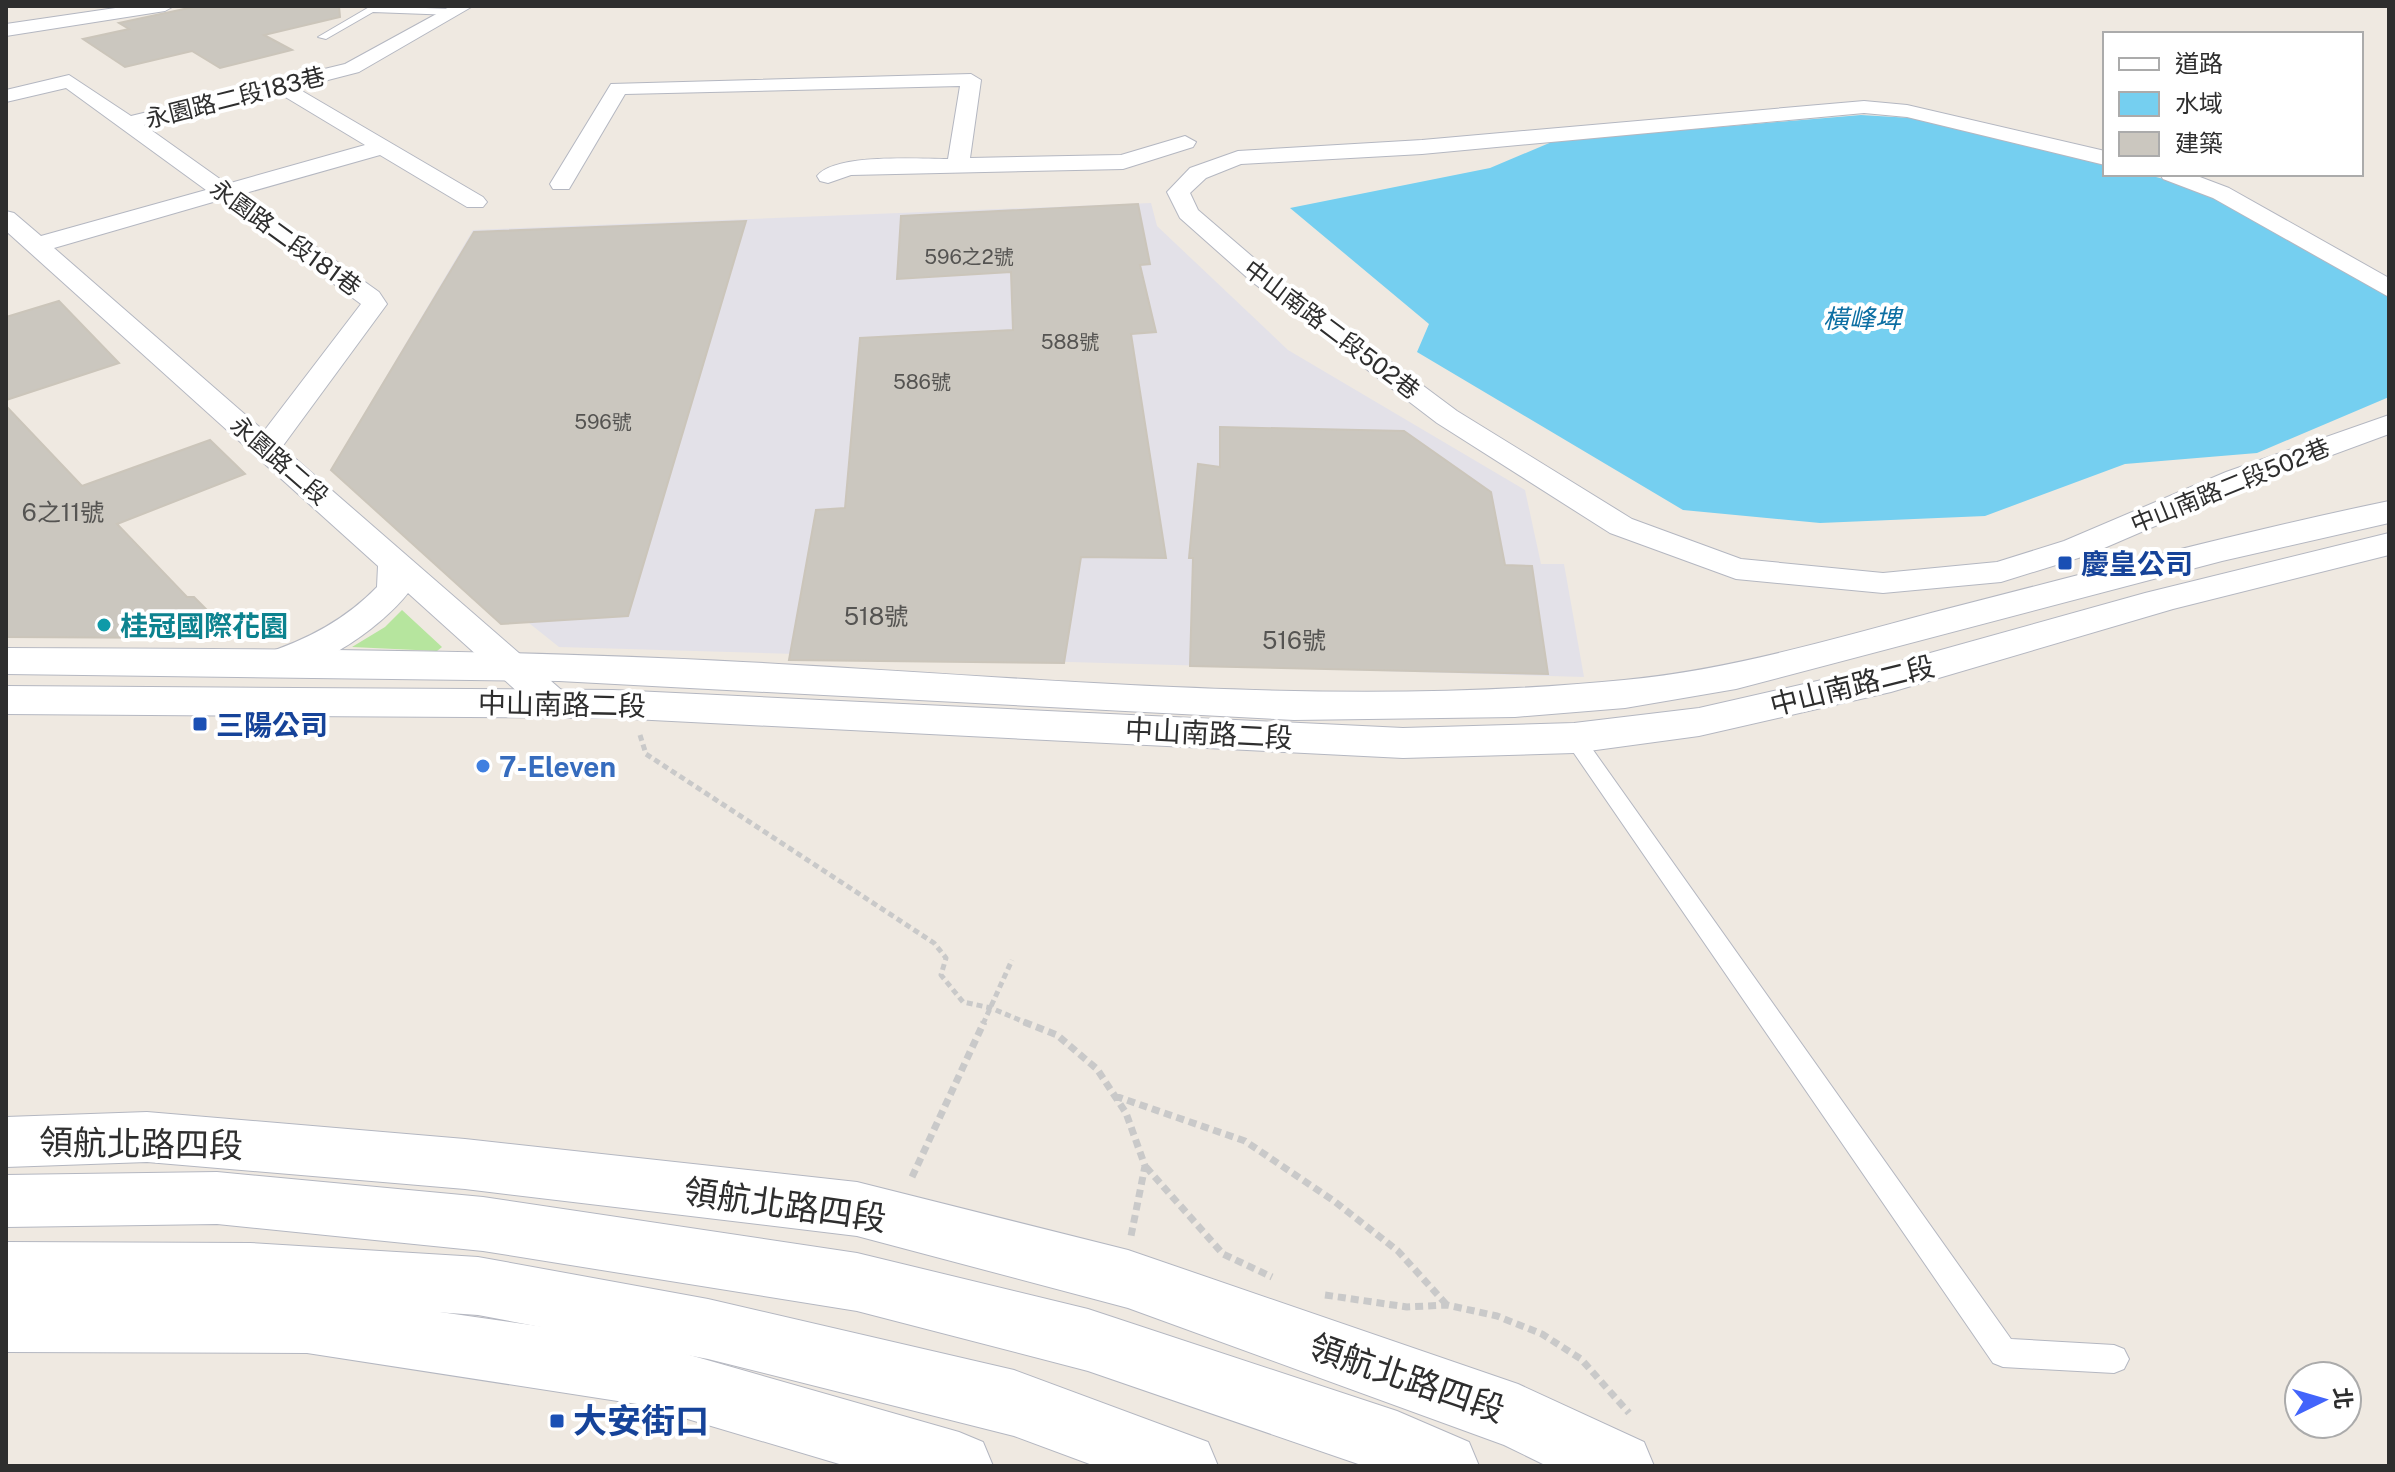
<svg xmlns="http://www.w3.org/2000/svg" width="2395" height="1472" viewBox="0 0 2395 1472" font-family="'Public Sans','Noto Sans TC',sans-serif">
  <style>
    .industrial { fill: #e3e1e8 }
    .green { fill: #b6e59e }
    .water { fill: #75cff0 }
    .building { fill: #cbc7bf; stroke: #cbc5ba; stroke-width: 2 }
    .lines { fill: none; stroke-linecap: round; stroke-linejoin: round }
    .service-casing { stroke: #b4b7c1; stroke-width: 2 }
    .minor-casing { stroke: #b4b7c1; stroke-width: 2 }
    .tertiary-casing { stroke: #b4b7c1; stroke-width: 2 }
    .secondary-casing { stroke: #b4b7c1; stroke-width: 2 }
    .path-far1 { stroke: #c9c9c9; stroke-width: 5; stroke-dasharray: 6 4; stroke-linecap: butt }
    .path { stroke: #c9c9c9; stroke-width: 7; stroke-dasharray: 8 5; stroke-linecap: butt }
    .service { fill: #fff; fill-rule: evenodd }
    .minor { fill: #fff; fill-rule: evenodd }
    .tertiary { fill: #fff; fill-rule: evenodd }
    .secondary { fill: #fff; fill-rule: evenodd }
    .transit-dot { fill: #1a4fb4; stroke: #fff; stroke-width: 3 }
    .culture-dot { fill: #0f9aa8; stroke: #fff; stroke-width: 3 }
    .shop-dot { fill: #3f7fe0; stroke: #fff; stroke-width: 3 }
    .labels { text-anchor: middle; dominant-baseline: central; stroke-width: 8; stroke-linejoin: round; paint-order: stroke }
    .far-number-label { font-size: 20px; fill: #555452 }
    .far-street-label { font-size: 24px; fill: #2e2e2e; stroke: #fff }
    .number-label { font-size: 24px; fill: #555452 }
    .far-water-label { font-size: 26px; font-style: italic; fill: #0d6fa3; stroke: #fff }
    .transit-label { font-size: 28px; font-weight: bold; fill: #164399; stroke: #fff; text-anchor: start }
    .culture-label { font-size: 28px; font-weight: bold; fill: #0d838f; stroke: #fff; text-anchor: start }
    .street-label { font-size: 28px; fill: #2e2e2e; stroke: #fff }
    .shop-label { font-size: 28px; font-weight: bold; fill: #366cbe; stroke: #fff; text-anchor: start }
    .near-street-label { font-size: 34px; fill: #2e2e2e; stroke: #fff }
    .near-transit-label { font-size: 34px; font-weight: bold; fill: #164399; stroke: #fff; text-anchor: start }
  </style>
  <rect width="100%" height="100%" fill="#efe9e1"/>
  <path class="industrial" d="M1151,203L1157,226L1288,350L1525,490L1541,564H1564L1584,677L559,647L333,466L473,230Z"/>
  <path class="green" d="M402,610L442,647L437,651L352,647L385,627Z"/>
  <path class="water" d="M1861,115L1911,118L2105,165V174H2144L2192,186L2389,297V397L2257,453L2125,464L1985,516L1820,523L1683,510L1417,352L1429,324L1290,208L1490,168L1554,141Z"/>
  <path class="building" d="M198,6H339L340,17L264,35L292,50L220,68L192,51L125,67L83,39L129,29L119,23Z
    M1138,204L1150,264L1140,265L1156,332L1131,334L1166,558L1081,557L1064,663L789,660L816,510L845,508L860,338L1013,330L1011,272L897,279L901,216Z
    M746,221L628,616L501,624L331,470L474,232Z
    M59,301L119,363L6,400V317Z
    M6,406L82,486L210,440L245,474L117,524L187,597H194L211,614L192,638L6,637Z
    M1220,427L1404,431L1491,492L1505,565L1532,566L1548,674L1190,666L1193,558H1189L1198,464L1220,467Z"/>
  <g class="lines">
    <g class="service-casing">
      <path id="service" d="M371,6L453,9L458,12L453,15L373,12L326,39L318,37Z
        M1574,731L1581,733L2011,1339L2114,1345L2124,1349L2129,1359L2124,1369L2114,1373L2003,1367L1993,1363L1567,743L1564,738L1567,733Z"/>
    </g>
    <g class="minor-casing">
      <path id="minor" d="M129,6H174L165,11L6,36V24Z
        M451,6H473L359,72L297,88L483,197L487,202L483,207H467L380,155L242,194L379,292L387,304L282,447L566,694L572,703L566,712L553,715L540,712L408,593C382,627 305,683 260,671L255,663L260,655C305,641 344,621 377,587L378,566L6,231V211L14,213L41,236L206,190L66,88L6,102V90L69,75L131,116L345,64ZM277,92L365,145L227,184L144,125ZM220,200L361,304L264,431L54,248Z
        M971,74L981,80L970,158L1121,155L1185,136L1196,142L1193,147L1123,169L851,175L828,183L820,181L817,176C835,153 919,159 948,159L960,86L625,94L569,189H553L550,184L611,84Z
        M1864,101L1907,105L2105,151V165L1907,117L1864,113L1422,154L1241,164L1206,178L1190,193L1198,210L1269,271L1457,411L1632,519L1741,559L1883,573L1997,562L2064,541L2226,472L2389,415V434L2248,486L2088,555L2001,582L1883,593L1736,579L1610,533L1437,423L1251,281L1180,218L1167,192L1190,168L1238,151L1422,140Z
        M2160,174H2192L2229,188L2389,278V297L2213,198L2163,179Z"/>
    </g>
    <g class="tertiary-casing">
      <path id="tertiary" d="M147,1112L465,1139L857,1182L1128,1250L1518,1384L1644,1442L1654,1466H1547L1504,1445L1128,1308L857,1236L465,1189L147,1162L6,1167V1117Z
        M6,1292L307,1293L637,1340L959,1432L983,1442L993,1466H846L637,1404L307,1353L6,1352Z"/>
    </g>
    <g class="secondary-casing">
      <path id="secondary" d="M2389,501V523L2222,561L1736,689L1625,708L1515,717L1294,720L559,681L6,674V648C252,649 498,649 743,662C1037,677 1331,709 1624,680C1729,670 1830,640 1931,613C2083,574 2235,533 2389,501Z
        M2389,533V555L2173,609L1891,692L1699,736L1574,753L1403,758L613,718L6,714V686L613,690L1403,728L1574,723L1699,708L1887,665L2145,593Z
        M217,1172L483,1197L857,1253L1088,1309L1397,1411L1469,1442L1479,1466H1364L1088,1371L857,1311L483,1251L217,1224L6,1227V1175Z
        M6,1242L250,1243L478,1257L708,1299L1014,1370L1208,1442L1218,1466H1095L1014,1436L708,1359L478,1315L250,1299L6,1298Z"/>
    </g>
    <path class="path-far1" d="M640,735L646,754L934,943L946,958L941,975L963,1002L991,1008L1029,1024
      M983,1024L1012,960"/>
    <path class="path" d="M1024,1022L1057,1035L1097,1069L1126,1113L1145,1166L1131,1236
      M1115,1096L1245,1141L1334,1201L1398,1251L1446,1304
      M1146,1167L1223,1254L1272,1277
      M912,1177L984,1022
      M1325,1295L1407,1307L1447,1305L1497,1316L1542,1334L1581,1359L1629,1413"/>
    <use href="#service" class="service"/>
    <use href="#minor" class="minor"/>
    <use href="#tertiary" class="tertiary"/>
    <use href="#secondary" class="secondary"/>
  </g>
  <g class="transit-dot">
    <rect x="2057" y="555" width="16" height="16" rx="4"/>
    <rect x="192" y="716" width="16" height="16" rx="4"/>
    <rect x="549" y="1413" width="16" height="16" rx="4"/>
  </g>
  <circle class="culture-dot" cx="104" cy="625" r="8"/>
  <circle class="shop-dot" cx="483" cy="766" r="8"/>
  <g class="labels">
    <g class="far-number-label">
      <text x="969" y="257">596之2號</text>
      <text x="1070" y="342">588號</text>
      <text x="922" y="382">586號</text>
      <text x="603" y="422">596號</text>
    </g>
    <g class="far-street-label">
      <text transform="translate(235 97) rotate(-14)">永園路二段183巷</text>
      <text transform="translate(286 237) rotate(36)">永園路二段181巷</text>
      <text transform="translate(1332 329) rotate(37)">中山南路二段502巷</text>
      <text transform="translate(280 460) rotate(41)">永園路二段</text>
      <text transform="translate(2230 485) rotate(-22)">中山南路二段502巷</text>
    </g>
    <g class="number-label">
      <text x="63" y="512">6之11號</text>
      <text x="876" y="616">518號</text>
      <text x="1294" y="640">516號</text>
    </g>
    <g class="far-water-label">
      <text x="1862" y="318">橫峰埤</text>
    </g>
    <g class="transit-label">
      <text x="2081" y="563">慶皇公司</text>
      <text x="216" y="724">三陽公司</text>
    </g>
    <g class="culture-label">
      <text x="120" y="625">桂冠國際花園</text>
    </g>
    <g class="street-label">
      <text transform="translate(1852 685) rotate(-14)">中山南路二段</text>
      <text transform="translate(562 704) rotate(1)">中山南路二段</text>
      <text transform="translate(1209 733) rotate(3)">中山南路二段</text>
    </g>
    <g class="shop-label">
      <text x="499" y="766">7-Eleven</text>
    </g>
    <g class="near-street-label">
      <text transform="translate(141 1144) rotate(1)">領航北路四段</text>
      <text transform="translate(785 1205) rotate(8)">領航北路四段</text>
      <text transform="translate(1407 1378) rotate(19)">領航北路四段</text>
    </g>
    <g class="near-transit-label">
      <text x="573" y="1421">大安街口</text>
    </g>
  </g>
  <rect width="2395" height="1472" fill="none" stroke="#2e2e2e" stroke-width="16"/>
  <rect x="2103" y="32" width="260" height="144" fill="#ffffff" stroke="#ababab" stroke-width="2"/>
  <rect x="2119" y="58" width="40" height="12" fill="#ffffff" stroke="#ababab" stroke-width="2"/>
  <text x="2175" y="72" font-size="24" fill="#2e2e2e">道路</text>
  <rect x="2119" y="92" width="40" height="24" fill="#75cff0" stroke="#ababab" stroke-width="2"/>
  <text x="2175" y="112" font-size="24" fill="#2e2e2e">水域</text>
  <rect x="2119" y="132" width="40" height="24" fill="#cbc7bf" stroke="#ababab" stroke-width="2"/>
  <text x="2175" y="152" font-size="24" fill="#2e2e2e">建築</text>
  <g transform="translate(2323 1400) rotate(85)"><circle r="38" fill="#ffffff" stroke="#ababab" stroke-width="2"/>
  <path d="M0-6L14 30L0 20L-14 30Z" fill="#4264fb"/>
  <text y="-12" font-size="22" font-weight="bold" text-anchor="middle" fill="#2e2e2e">北</text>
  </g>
</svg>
